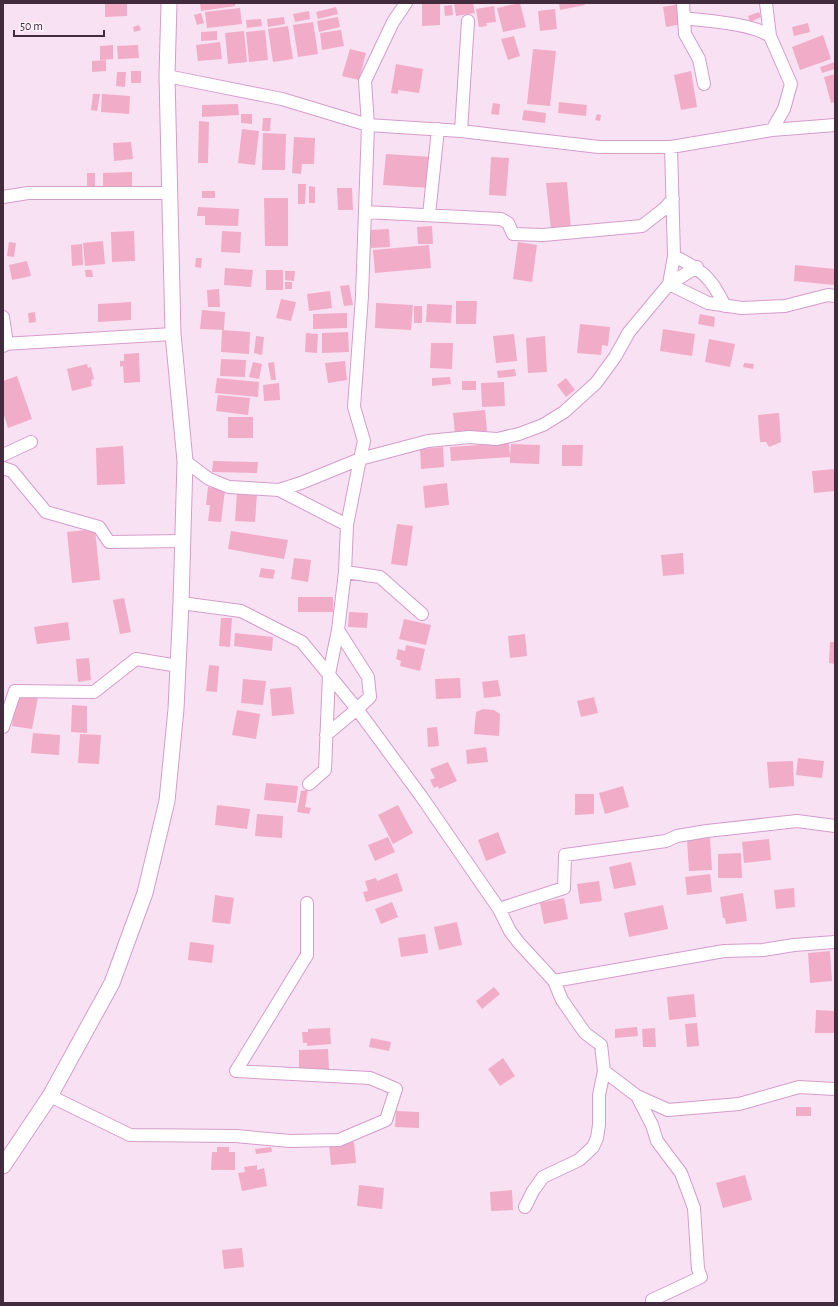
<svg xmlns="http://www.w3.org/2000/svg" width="838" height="1306" viewBox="0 0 838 1306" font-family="'Alegreya Sans',sans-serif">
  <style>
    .building { fill: #f1acc8 }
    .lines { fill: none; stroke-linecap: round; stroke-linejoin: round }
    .minor-casing { stroke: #d49dca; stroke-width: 14 }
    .major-casing { stroke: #d49dca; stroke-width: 17 }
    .minor { stroke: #fff; stroke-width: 12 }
    .major { stroke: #fff; stroke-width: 15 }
  </style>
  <rect width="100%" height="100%" fill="#f9e1f4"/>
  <path class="building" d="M105,3H127V16L105,17Z
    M200,3H235V6L201,11Z
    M422,3H440V25L422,26Z
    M454,3H473L475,13L456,16Z
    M520,3L526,27L503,32L497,8Z
    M559,3H584L585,5L560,10Z
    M679,4L682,24L666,27L663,7Z
    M452,5L453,15L445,16L444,6Z
    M494,6L496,22L486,23L487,26L479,27L476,9Z
    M336,7L338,14L318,19L316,12Z
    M240,8L242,24L207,28L205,12Z
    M555,9L557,29L540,31L538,11Z
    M309,11L310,19L295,22L293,14Z
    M759,12L761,17L750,22L748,16Z
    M201,13L204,23L197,25L194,15Z
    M284,17L285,24L268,27L267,19Z
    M338,17L340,27L319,32L317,21Z
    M261,19L262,26L247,28L246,20Z
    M313,22L318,54L298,57L293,25Z
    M808,23L810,32L794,36L792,27Z
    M139,25L141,30L134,32L133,27Z
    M288,26L293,59L273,62L268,29Z
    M265,30L268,60L249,62L246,32Z
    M341,30L344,46L322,50L320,33Z
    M217,31V40L201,41V32Z
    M244,31L247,62L228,64L225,33Z
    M823,35L831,59L800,70L792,47Z
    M514,36L520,56L508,60L501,39Z
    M220,42L222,59L198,61L196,45Z
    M113,45V59L100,60V46Z
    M138,45L139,58L118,59L117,46Z
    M350,49L366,53L359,80L342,76Z
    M533,49L556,51L550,106L527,104Z
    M106,60V71L92,72V61Z
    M835,62V69L822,73L820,67Z
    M396,64L423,69L419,93L398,90V94L391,93Z
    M131,71H141V83H131Z
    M691,71L697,107L681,110L674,75Z
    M117,72H126L125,87L116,86Z
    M835,74V102L831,103L824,77Z
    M93,94H100L97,111L91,110Z
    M102,94L130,96L129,114L101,112Z
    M559,102L587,105L586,116L558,113Z
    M493,103L500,104L499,115L491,114Z
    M238,104L239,115L202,117V105Z
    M524,110L546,113L545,123L522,120Z
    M241,114H252V124L241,123Z
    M597,114L601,115L600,121L595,120Z
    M263,118H271L270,131H262Z
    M199,121L209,122L208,163H198Z
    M242,129L259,131L255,165L238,163Z
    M263,133L286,134L285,170H262Z
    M294,137L315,138L314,164H302L301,174L292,173Z
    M131,142L133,159L114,161L113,143Z
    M386,154L432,157L430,188L383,185Z
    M491,157L509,158L506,196L489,195Z
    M132,172V192H103V173Z
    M87,173H95V191L87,190Z
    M567,182L571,230H551L546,183Z
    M298,184H306L305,204H298Z
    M309,186L315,187V203H309Z
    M337,188H352L353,210H338Z
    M202,191H215V198H202Z
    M264,198H288V246H265Z
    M198,207L239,209L238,226L205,225V216H197Z
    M432,226L433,244H418L417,227Z
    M389,229L390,247L371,248L369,230Z
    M134,231L135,261L112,262L111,232Z
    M222,231L241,232L240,253L221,252Z
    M103,241L105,264L85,266L83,243Z
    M9,242L16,243L14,257L7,256Z
    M518,242L537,245L532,282L513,279Z
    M82,244L83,265L72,266L71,245Z
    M429,245L431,268L375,273L373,250Z
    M196,258H202L201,268L195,267Z
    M27,261L31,276L12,280L9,265Z
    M795,265L835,269L834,285L794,281Z
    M225,268L253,270L251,287L224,285Z
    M85,270H92L93,277H86Z
    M266,270H283V290H266Z
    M285,271H295L294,281L285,280Z
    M285,282H292V289H285Z
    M349,285L353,305L344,306L340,286Z
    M219,289L220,307H208L207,290Z
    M330,291L332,308L309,311L307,294Z
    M281,299L296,302L291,321L276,318Z
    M456,301H477L476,324H456Z
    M131,302V320L98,322V304Z
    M376,303L413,305L411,330L375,328Z
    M427,304L452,305L451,323L426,322Z
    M414,306H422V323H414Z
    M202,310L225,312L224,330L200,329Z
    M35,312L36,322L29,323L28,313Z
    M347,313V328L313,329V314Z
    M700,314L715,317L714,327L698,324Z
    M580,324L610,327L608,346L602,345L601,355L577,353Z
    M663,329L695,334L692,356L660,351Z
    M222,330L250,332L249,354L221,352Z
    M348,332L349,352L322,353V333Z
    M306,333L318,334L317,353L305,352Z
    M514,334L517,361L496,363L493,336Z
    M256,336L264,337L262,355L254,353Z
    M545,336L547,372L528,373L526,338Z
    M709,339L735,344L730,367L705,362Z
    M431,343H453L452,369L430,368Z
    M139,353L140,382L124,383L123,366L120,367V361H124V354Z
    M221,359L246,360L245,377L220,376Z
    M345,361L347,380L328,383L325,363Z
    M253,362L262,364L259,379L249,377Z
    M274,362L276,380H271L268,363Z
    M744,363L754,364L753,369L743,367Z
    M87,364L88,368L91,367L94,379L91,380L92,386L72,391L67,369Z
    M515,369L516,376L498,378L497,371Z
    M17,376L32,419L8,428L3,412V381Z
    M450,377L451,384L432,386V378Z
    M217,378L259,382L258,397L215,393Z
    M566,378L575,390L566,397L557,385Z
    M462,381H476V390H462Z
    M504,382L505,406L482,407L481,383Z
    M279,383L280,400L264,401L263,385Z
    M218,395L250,398L248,415L216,411Z
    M485,410L487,431L455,434L453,413Z
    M779,413L781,442L769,447L766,442H760L758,415Z
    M228,417H253V438H228Z
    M509,443L510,456L511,444L540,445L539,464L510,463V457L451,461L450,447Z
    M562,445H583L582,466H562Z
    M123,446L125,484L97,485L96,448Z
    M443,447L444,467L421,469L420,449Z
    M213,461L258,462L257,473L212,472Z
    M835,469V491L814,493L812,471Z
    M447,483L449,505L425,508L423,486Z
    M208,487L225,490L221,522L208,521L210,505H206Z
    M237,492L257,494L255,522L235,521Z
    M397,524L413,526L407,566L391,564Z
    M95,529L100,580L72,583L67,532Z
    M231,531L288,540L284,559L228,549Z
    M683,553L684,574L663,576L661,555Z
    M294,558L311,560L308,582L291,579Z
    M261,568L275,570L273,579L259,577Z
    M298,597H333V612H298Z
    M124,598L131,632L120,634L113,600Z
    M349,612L368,613L367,628L348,627Z
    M221,618H232L230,647L219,646Z
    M404,619L431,625L426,645L399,639Z
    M68,622L70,640L37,644L34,627Z
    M235,633L273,637L272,651L234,646Z
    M525,634L527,656L510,658L508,636Z
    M830,642H835V664L829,663Z
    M406,645L425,649L420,671L400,666L401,661L396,659L398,649L405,651Z
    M89,658L91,680L78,682L76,659Z
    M209,665L219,666L217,692L206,691Z
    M460,678L461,698L436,699L435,679Z
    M243,679L266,681L263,705L241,703Z
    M498,680L501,696L484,698L482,682Z
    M291,687L294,714L272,716L270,689Z
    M17,694L38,697L32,729L12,726Z
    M594,697L598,713L581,717L577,701Z
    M72,705L87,706V733L71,732Z
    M483,709L494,710L500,714L499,736L474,734L476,712Z
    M237,710L260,714L256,739L232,735Z
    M437,727L439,746L428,747L427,728Z
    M33,733L60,735L59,755L31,753Z
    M80,734L101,735L99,764L78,763Z
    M486,747L488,762L467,764L466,750Z
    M798,758L824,761L822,778L796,775Z
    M793,761L794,786L769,788L767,762Z
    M448,762L457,781L439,789L438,786L434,788L430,780L435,778L430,769Z
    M266,783L298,786L296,803L264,800Z
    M623,786L629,807L605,814L599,793Z
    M308,790L305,807L311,808L309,814L297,812L301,791Z
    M575,794H594V814L575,815Z
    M217,805L250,809L247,829L215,825Z
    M398,805L413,833L393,844L378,815Z
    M257,814L283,816L282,838L255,836Z
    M498,832L506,853L486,861L478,840Z
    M388,837L395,852L375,861L368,845Z
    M710,838L712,870L689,871L687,840Z
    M769,839L771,860L744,863L742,842Z
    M741,853L742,878H718V854Z
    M631,862L636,885L614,889L609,867Z
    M397,873L403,891L366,902L363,892L368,891L365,881L376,878L377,881Z
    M710,874L712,892L687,895L685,877Z
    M599,881L602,901L580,904L577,884Z
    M794,888L795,907L776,909L774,890Z
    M743,893L747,921L726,924L725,918H723L720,897Z
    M215,895L234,898L230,924L212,922Z
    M564,898L568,919L544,924L540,903Z
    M392,902L398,917L381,924L375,909Z
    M663,905L668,929L629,937L624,913Z
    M457,922L462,945L439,950L434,927Z
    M425,934L428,953L401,957L398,938Z
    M190,942L214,945L212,963L188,960Z
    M830,951L832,981L810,983L808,953Z
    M494,987L500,994L482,1009L476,1001Z
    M694,994L696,1017L669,1020L667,997Z
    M816,1010L835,1011L834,1033H815Z
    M697,1023L699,1046L687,1047L685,1024Z
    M637,1027L638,1036L615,1038V1029Z
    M330,1028L331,1044L307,1046V1043H303L302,1032H308V1029Z
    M655,1028L656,1047H643L642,1029Z
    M371,1038L391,1042L389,1051L369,1047Z
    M328,1049L329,1069L299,1071V1050Z
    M503,1058L515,1076L500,1086L488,1069Z
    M796,1107H811V1116H796Z
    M396,1111L419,1112V1128L395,1127Z
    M354,1142L356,1163L331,1165L329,1144Z
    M217,1147H229V1152H235V1170H211L212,1152H217Z
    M271,1147L272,1152L256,1154L255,1149Z
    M257,1165V1170L264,1168L267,1186L242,1191L238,1173L245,1172L244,1167Z
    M745,1175L752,1200L723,1208L716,1183Z
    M359,1185L384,1188L382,1209L357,1206Z
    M512,1190L513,1210L491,1211L490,1192Z
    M242,1248L244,1267L224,1269L222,1250Z"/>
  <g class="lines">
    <g class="minor-casing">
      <path id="minor" d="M683,3L685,34L699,59L704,84
        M766,3L770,36L791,84L784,109L772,130
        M684,18C707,21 751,23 770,36
        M167,76L282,99L368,125L461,131L599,147H671L772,130L835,125
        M461,131L468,21
        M3,197L28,193H170
        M365,212L501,219L508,223L513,234L543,235L642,226L664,209L673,199
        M429,215L438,129
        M674,256C702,270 711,277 725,306
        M669,284L708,303L742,308L785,306L828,295L835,296
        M669,284L697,267
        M3,317L7,344L3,346
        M3,344L173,334
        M3,455L31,442
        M185,461L209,479L229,487L279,490L301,483L360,459L364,441L354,407L362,296L368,125L365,81L393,22L406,3
        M3,468L12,471L46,512L99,527L109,542L183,541
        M279,490L347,525L345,572L380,577L422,614
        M347,525L360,459L428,441L469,437L497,439L519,434L543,425L564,412L596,383L615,357L629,332L669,284L674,256L671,147
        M345,572L338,630L368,677L370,697L357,709L421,796L499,909L510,931L519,943L554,981L562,1000L585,1033L601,1045L604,1071L599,1095V1125L597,1138L593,1147L579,1160L543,1177L533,1191L525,1207
        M181,603L241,611L302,642L357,709L326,735
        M3,727L15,691L94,692L136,659L178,666
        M309,784L325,770L329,674L338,630
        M499,909L564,888L565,855L666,841L677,836L707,831L797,821L835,826
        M554,981L724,951L763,950L794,945L835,942
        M604,1071L637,1096L652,1125L657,1141L681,1173L694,1208L698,1269L701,1277L652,1300
        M50,1096L130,1135L236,1136L290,1141L339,1140L386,1120L396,1089L370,1078L236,1071L307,955V903
        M637,1096L668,1110L739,1104L799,1087L835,1089"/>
    </g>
    <g class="major-casing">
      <path id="major" d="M3,1166L50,1096L112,983L145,893L167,801L176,709L181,603L185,461L173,334L167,76L169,3"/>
    </g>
    <use href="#minor" class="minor"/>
    <use href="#major" class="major"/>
  </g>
  <rect width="838" height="1306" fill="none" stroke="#412b3d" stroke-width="8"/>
  <path d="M14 30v6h90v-6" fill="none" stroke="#412b3d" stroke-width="2"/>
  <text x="20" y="30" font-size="12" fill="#412b3d" stroke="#fff3fc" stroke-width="3" paint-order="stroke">50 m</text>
</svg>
